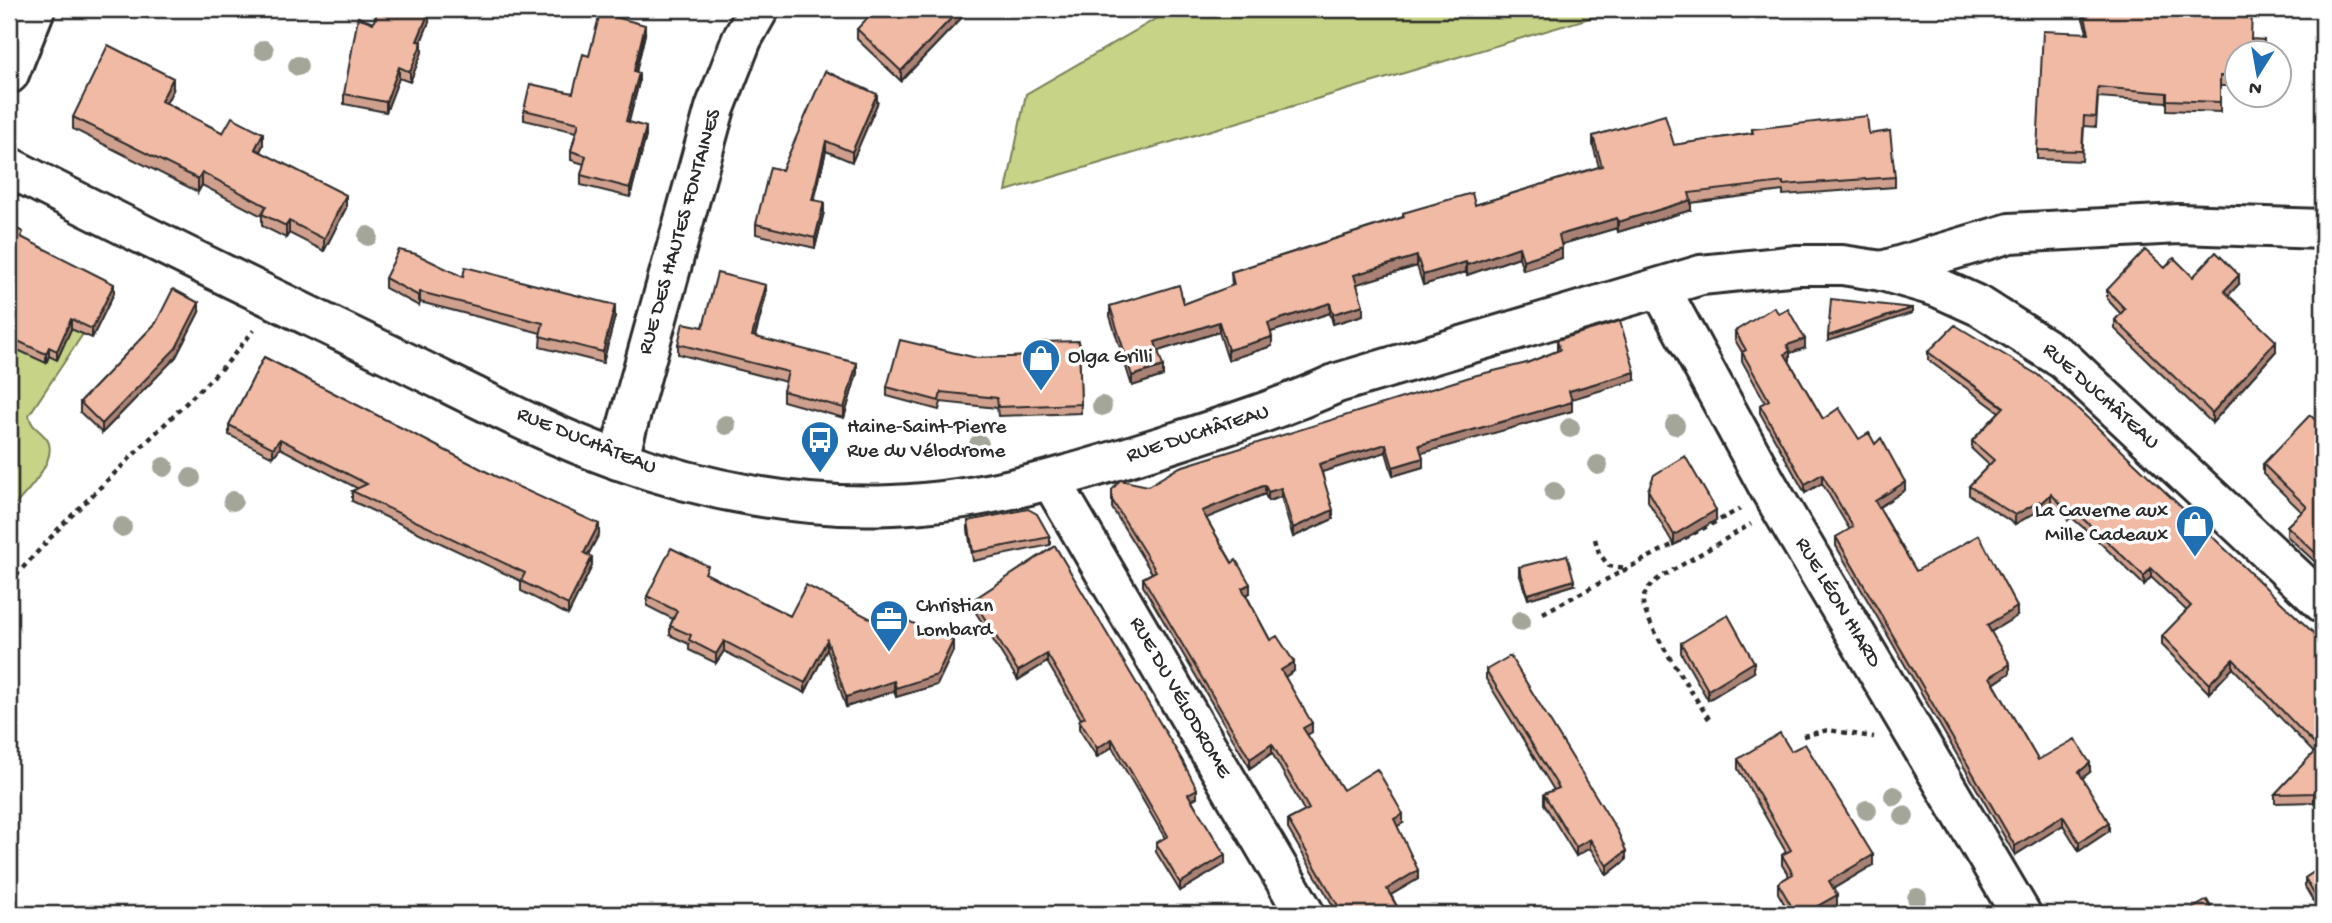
<svg xmlns="http://www.w3.org/2000/svg" width="2332" height="923" viewBox="0 0 2332 923" font-family="'Gochi Hand',sans-serif">
  <style>
    .green { fill: #c7d386; stroke: #797f58; stroke-width: 2 }
    .lines { fill: none; stroke-linecap: round; stroke-linejoin: round }
    .minor-casing { stroke: #2b2b2b; stroke-width: 44 }
    .tertiary-casing { stroke: #2b2b2b; stroke-width: 44 }
    .path { stroke: #2b2b2b; stroke-width: 4.5; stroke-dasharray: 5 5; stroke-linecap: butt }
    .minor { stroke: #fff; stroke-width: 38 }
    .tertiary { stroke: #fff; stroke-width: 38 }
    .tree { fill: #a4a699 }
    .wall { fill: #cfa08e; stroke: #2b2b2b; stroke-width: 2 }
    .shaded-wall { fill: #a98274; stroke: #2b2b2b; stroke-width: 2 }
    .building { fill: #f1baa5; stroke: #2b2b2b; stroke-width: 2 }
    .labels { text-anchor: middle; dominant-baseline: central; stroke-width: 7; stroke-linejoin: round; paint-order: stroke }
    .street-label { font-size: 21px; fill: #2b2b2b; stroke: #fff }
    .poi-label { font-size: 21px; fill: #2b2b2b; stroke: #fff; text-anchor: start }
  </style>
  <rect width="100%" height="100%" fill="#fff"/>
  <filter id="ink" filterUnits="userSpaceOnUse"><feTurbulence type="fractalNoise" baseFrequency=".0143" numOctaves="2"/><feDisplacementMap in="SourceGraphic" scale="14" xChannelSelector="R" yChannelSelector="G"/><feConvolveMatrix kernelMatrix="1 2 1 2 8 2 1 2 1" color-interpolation-filters="sRGB"/></filter>
  <g filter="url(#ink)">
    <path class="green" d="M1173,9H1620L1006,191L1026,94Z
      M9,285L85,331L29,415C31,429 42,430 48,441C58,461 22,498 9,511Z"/>
    <g class="lines">
      <g class="minor-casing">
        <path id="minor" d="M9,74L35,9
          M1882,271L2010,233L2179,224L2323,229
          M1660,288L1768,486L2021,914
          M618,460L715,108L742,39L759,9
          M1052,482L1305,914"/>
      </g>
      <g class="tertiary-casing">
        <path id="tertiary" d="M9,167C131,230 255,290 380,350C458,387 537,431 619,460C705,491 801,509 892,505C986,502 1074,474 1163,446C1222,427 1280,409 1337,383L1701,275L1798,265H1842L1882,271L1937,287L1981,307L2064,360L2323,603"/>
      </g>
      <path class="path" d="M1595,539L1599,553L1609,566L1628,568
        M9,583L62,525L227,363L254,330
        M1543,613L1740,509
        M1709,719C1697,699 1641,619 1643,600C1645,590 1651,585 1658,579L1751,524
        M1803,736L1828,730L1874,737"/>
      <use href="#minor" class="minor"/>
      <use href="#tertiary" class="tertiary"/>
    </g>
    <g class="tree">
      <circle cx="264" cy="50" r="10"/>
      <circle cx="298" cy="66" r="10"/>
      <circle cx="368" cy="236" r="10"/>
      <circle cx="1102" cy="406" r="10"/>
      <circle cx="726" cy="425" r="10"/>
      <circle cx="1675" cy="425" r="10"/>
      <circle cx="1570" cy="428" r="10"/>
      <circle cx="979" cy="444" r="10"/>
      <circle cx="1598" cy="465" r="10"/>
      <circle cx="164" cy="467" r="10"/>
      <circle cx="191" cy="478" r="10"/>
      <circle cx="1554" cy="492" r="10"/>
      <circle cx="233" cy="501" r="10"/>
      <circle cx="122" cy="527" r="10"/>
      <circle cx="1521" cy="621" r="10"/>
      <circle cx="1894" cy="796" r="10"/>
      <circle cx="1867" cy="810" r="10"/>
      <circle cx="1904" cy="816" r="10"/>
      <circle cx="1917" cy="898" r="10"/>
    </g>
    <path class="wall" d="M124,9H151L148,18Z
      M970,9L901,81L857,39V29Z
      M2080,9H2240L2237,52V86H2220V112L2167,110V102L2098,97L2096,127L2084,126L2082,161L2037,159V150L2087,32Z
      M429,22L421,42L422,52L410,82L399,78L386,112L344,104V94L373,23Z
      M645,34L636,72L639,82L629,122L646,136L630,197L581,185V175L584,164L571,160V151L576,132L524,120V110L573,93L589,56Z
      M173,90L166,103L223,133L263,145L260,151L346,208L324,251L289,233L286,238L262,226V216L202,185L198,192L73,129V117Z
      M877,104L852,162L826,151L814,200L824,212L815,248L756,234V224L782,170Z
      M1752,129L1869,134L1895,177V187L1783,195V191L1691,203V210L1618,232L1617,228L1562,244V258L1523,270L1519,257L1467,275L1466,272L1423,285L1417,266L1357,284L1363,315L1333,324L1330,313L1271,332L1272,346L1228,360L1219,332L1158,351L1163,376L1132,386L1110,316V306L1184,304L1232,286L1231,272L1403,217V213L1475,205L1599,167L1593,145V136L1674,145L1752,133Z
      M9,225L23,238L114,293L92,338L71,329L57,360L49,356L46,363L9,346Z
      M2165,268L2193,277L2239,284L2228,295L2276,351L2212,423L2115,329V320L2121,314L2107,299V290Z
      M463,277L615,316L603,363L540,347L541,333L420,302L419,306L385,288V278Z
      M766,295L755,337L857,373L844,418L783,401V391L786,382L678,354V344L703,327Z
      M199,312L176,357L102,433L80,412V402L156,323Z
      M1779,314L1805,348L1790,353V360L1789,361L1823,419L1859,439L1875,444L1905,490L1879,507L1916,571L2017,616L1991,632L2010,673L1994,684L2038,760L2090,772L2082,778L2109,831L2079,851L2063,825L2015,855L1836,546V537L1850,530L1822,483L1805,493L1760,413V405L1765,402L1742,361V352L1735,340V331Z
      M1557,340L1635,380L1571,399L1572,411L1421,453L1423,467L1393,476L1386,452L1322,472L1333,519L1293,537L1281,497L1268,501L1265,494L1206,518L1250,593L1246,595L1270,640L1294,671L1285,677L1312,732L1307,735L1343,790L1403,823L1397,826L1418,879L1391,895L1401,914H1338L1288,829V820L1305,812L1272,753L1250,768L1143,586V578L1152,573L1112,508V490L1148,486L1527,363L1557,351Z
      M1079,341L1081,413L998,416L997,408L941,402L939,410L887,396V387L977,358L1043,356Z
      M1928,352L2323,642L2314,802L2275,803V794L2314,753L2233,668L2209,693L2162,645V636L2187,611L2151,577L2144,585L2093,536L2071,517L2068,520L2051,503L2042,512L2040,510L2015,524L1969,495V486L1989,465L1972,449V441L1999,412L1928,360Z
      M264,357L599,534L588,555L592,566L568,615L521,591V581L352,501V491L357,488L280,448L273,457L229,435V425Z
      M2323,427V569L2287,536V526L2302,512L2263,474V464Z
      M1648,490L1716,520L1674,545L1648,501Z
      M968,521L1050,537V545L973,561L968,530Z
      M1055,546L1197,797L1192,800L1225,864L1180,891L1156,852V843L1165,838L1112,747L1097,757L1079,729V720L1081,719L1047,662L1018,680L973,608V600Z
      M1519,567L1574,585L1528,599L1519,573Z
      M708,575L790,616L873,620L953,651L937,685L896,697L894,691L846,707L827,649L805,693L724,651L716,663L689,650V644L670,635V626L673,619L647,606V596Z
      M1681,643L1754,672L1708,700L1681,653Z
      M1486,670L1626,860L1607,875L1590,848L1576,856L1544,804V794L1554,790L1486,679Z
      M1791,751L1873,865L1833,889L1837,905L1821,914H1790L1778,893V883L1789,876L1782,865V855L1786,852L1738,769V759Z
      M2323,866V914H2321L2305,887V878Z"/>
    <path class="shaded-wall" d="M148,9H151L148,18Z
      M960,9H970L901,81V71Z
      M429,12V22L417,51V41Z
      M645,25V34L634,81V71Z
      M422,42V52L410,82V72Z
      M399,67V78L386,112V102Z
      M639,73V82L626,131V121Z
      M173,78V90L161,113V101Z
      M877,94V104L852,162V152Z
      M646,127V136L630,197V188Z
      M263,133V145L255,161V149Z
      M826,141V151L812,210V200Z
      M202,172V185L198,192V179Z
      M346,195V208L324,251V239Z
      M1691,200V210L1618,232V222Z
      M824,202V212L815,248V238Z
      M1617,218V228L1559,245V235Z
      M289,221V233L286,238V226Z
      M1519,247V257L1467,275V265Z
      M1562,248V258L1523,270V260Z
      M1417,256V266L1354,285V275Z
      M1466,262V272L1423,285V275Z
      M2239,275V284L2224,300V291Z
      M114,284V293L92,338V329Z
      M766,285V295L752,346V336Z
      M420,292V302L419,306V296Z
      M199,303V312L176,357L102,433V424Z
      M1330,303V313L1268,333V323Z
      M615,305V316L603,363V352Z
      M1363,305V315L1333,324V314Z
      M1912,308V313L1828,341V336Z
      M71,319V329L57,360V351Z
      M1219,322V332L1155,352V342Z
      M1272,337V346L1228,360V350Z
      M1805,339V348L1790,353V360L1785,363V354L1787,345Z
      M2276,341V351L2212,423V413Z
      M49,347V356L46,363V354Z
      M857,363V373L844,418V408Z
      M1163,366V376L1132,386V376Z
      M1635,372V380L1569,400V391Z
      M1572,402V411L1419,454V445Z
      M280,439V448L273,457V448Z
      M1386,444V452L1319,473V464Z
      M1423,458V467L1393,476V467Z
      M1822,474V483L1805,493V484Z
      M1905,482V490L1875,510V501Z
      M1265,485V494L1202,520V511Z
      M1281,488V497L1268,501V492Z
      M2051,494V503L2042,512V503Z
      M2040,501V510L2015,524V515Z
      M2071,508V517L2068,520V511Z
      M1333,510V519L1293,537V528Z
      M1716,510V520L1674,545V535Z
      M599,524V534L584,562V553Z
      M592,557V566L568,615V605Z
      M2151,568V577L2144,585V576Z
      M1574,580V585L1528,599V594Z
      M1250,584V593L1242,597V588Z
      M2017,607V616L1987,634V625Z
      M827,640V649L805,693V683Z
      M724,641V651L716,663V654Z
      M953,641V651L937,685L896,697V688Z
      M1047,654V662L1018,680V671Z
      M2233,659V668L2209,693V684Z
      M1294,662V671L1281,679V670Z
      M1754,662V672L1708,700V690Z
      M2010,664V673L1990,686V677Z
      M894,681V691L846,707V697Z
      M1312,723V732L1303,737V728Z
      M1112,739V747L1097,757V748Z
      M1272,744V753L1250,768V759Z
      M2090,763V772L2079,781V772Z
      M2323,780V789L2314,802V793Z
      M1197,789V797L1188,802V794Z
      M1403,814V823L1394,828V819Z
      M2063,816V825L2015,855V846Z
      M2109,823V831L2079,851V842Z
      M1590,839V848L1576,856V847Z
      M1626,851V860L1607,875V866Z
      M1225,855V864L1180,891V883Z
      M1873,855V865L1829,891V881Z
      M1418,870V879L1387,897V889Z
      M1837,895V905L1821,914H1803Z"/>
    <path class="building" d="M379,9H420L429,12L417,41L422,42L410,72L399,67L386,102L344,94L358,17L373,23Z
      M876,9H960L901,71L857,29Z
      M2083,9H2240L2239,10H2252L2251,39L2264,40L2263,52H2237V77L2220,76V102L2167,100V93L2098,87L2096,117L2084,116L2082,151L2037,150L2043,31L2089,33Z
      M600,13L645,25L634,71L639,73L626,121L646,127L630,188L581,175L586,156L571,151L579,123L524,110L530,84L573,93L583,54L589,56Z
      M108,45L173,78L161,101L223,133L232,117L263,133L255,149L346,195L324,239L289,221L286,226L262,214L266,206L202,172L198,179L73,117Z
      M825,71L877,94L852,152L826,141L812,200L824,202L815,238L756,224L770,167L782,170Z
      M1665,115L1674,145L1753,133L1752,129L1867,116L1869,134L1890,131L1895,177L1783,185V182L1689,193L1691,200L1618,222L1617,218L1559,235L1562,248L1523,260L1519,247L1467,265L1466,262L1423,275L1417,256L1354,275L1363,305L1333,314L1330,303L1268,323L1272,337L1228,350L1219,322L1155,342L1163,366L1132,376L1110,306L1179,285L1184,304L1234,285L1231,272L1404,217L1403,213L1472,193L1475,205L1602,166L1593,136Z
      M9,225L23,232L21,237L114,284L92,329L71,319L57,351L49,347L46,354L9,337Z
      M399,250L416,254L463,277L465,267L615,305L603,352L540,336L543,323L420,292L419,296L385,278Z
      M2145,250L2165,268L2174,258L2193,277L2216,252L2239,275L2224,291L2276,341L2212,413L2115,320L2125,309L2107,290Z
      M717,273L766,285L752,336L857,363L844,408L783,391L788,372L678,344L683,323L703,327Z
      M173,289L199,303L176,348L102,424L80,402L156,323Z
      M1831,299L1912,308L1828,336Z
      M1774,307L1779,314L1788,309L1805,339L1787,345L1790,351L1785,354L1823,419L1839,408L1859,439L1869,433L1875,444L1881,438L1905,482L1875,501L1916,571L1979,535L2017,607L1987,625L2010,664L1990,677L2038,760L2075,739L2090,763L2079,772L2109,823L2079,842L2063,816L2015,846L1836,537L1853,527L1822,474L1805,484L1760,405L1769,400L1742,352L1746,350L1735,331Z
      M1620,321L1635,372L1569,391L1572,402L1419,445L1423,458L1393,467L1386,444L1319,464L1333,510L1293,528L1281,488L1268,492L1265,485L1202,511L1232,563L1236,560L1250,584L1242,588L1270,640L1277,636L1294,662L1281,670L1312,723L1303,728L1343,790L1377,769L1403,814L1394,819L1418,870L1387,889L1401,914H1343L1288,820L1309,809L1272,744L1250,759L1143,578L1156,571L1112,500V490L1120,480L1148,486L1180,467L1473,376L1527,363L1560,350L1557,340Z
      M1955,325L2038,375L2077,408L2323,642V780L2314,793L2275,794L2318,748L2233,659L2209,684L2162,636L2191,606L2151,568L2144,576L2093,528L2071,508L2068,511L2051,494L2042,503L2040,501L2015,515L1969,486L1994,460L1972,441L2004,407L1928,352Z
      M900,340L977,358L1043,356V342L1079,341L1081,404L998,407L997,398L941,392L939,401L887,387Z
      M264,357L495,476L599,524L584,553L592,557L568,605L521,581L525,573L352,491L367,484L280,439L273,448L229,425Z
      M2310,415L2323,427V560L2287,526L2307,507L2263,464Z
      M1685,456L1716,510L1674,535L1648,490L1654,475Z
      M1028,509L1037,514L1050,537L973,552L968,521Z
      M1055,546L1182,760L1197,789L1188,794L1225,855L1180,883L1156,843L1168,836L1112,739L1097,748L1079,720L1085,717L1047,654L1018,671L973,600Z
      M671,548L708,566L705,573L790,616L806,585L873,620L879,608L953,641L937,675L896,688L894,681L846,697L827,640L805,683L724,641L716,654L689,640L691,635L670,626L677,611L647,596Z
      M1567,555L1574,580L1528,594L1519,567Z
      M1728,615L1754,662L1708,690L1681,643Z
      M1510,656L1618,832L1626,851L1607,866L1590,839L1576,847L1544,794L1559,788L1486,670Z
      M1780,733L1791,751L1805,744L1873,855L1829,881L1837,895L1803,914H1796L1778,883L1793,874L1782,855L1791,850L1738,759Z
      M2323,866V910L2305,878Z
      M2207,900L2215,914H2183Z"/>
  </g>
  <defs>
    <g id="shop-pin" transform="scale(2.0125)"><path d="M0 17L-7.5 6A9.5 9.5 0 1 1 7.5 6Z" fill="#1f6fb2" stroke="#fff"/><path d="M-5-2.5h2.3a2.7 3.5 0 0 1 5.4 0H5L5.5 6h-11ZM-1.5-2.5h3a1.5 2.3 0 0 0-3 0Z" fill="#fff"/></g>
    <g id="bus-pin" transform="scale(2.0125)"><path d="M0 17L-7.5 6A9.5 9.5 0 1 1 7.5 6Z" fill="#1f6fb2" stroke="#fff"/><path d="M-5-6H5V4H4V6H2V4H-2V6H-4V4H-5ZM-3.5-4V0h7V-4ZM-3.5 1.2v1.5H-2V1.2ZM2 1.2v1.5H3.5V1.2Z" fill="#fff"/></g>
    <g id="office-pin" transform="scale(2.0125)"><path d="M0 17L-7.5 6A9.5 9.5 0 1 1 7.5 6Z" fill="#1f6fb2" stroke="#fff"/><path d="M-6-3h4V-5.5h4V-3h4V5H-6ZM-1-4.5V-3h2v-1.5ZM-6 0V1H6V0Z" fill="#fff"/></g>
  </defs>
  <g fill-rule="evenodd">
    <use href="#shop-pin" x="1041" y="358"/>
    <use href="#bus-pin" x="820" y="440"/>
    <use href="#shop-pin" x="2195" y="524"/>
    <use href="#office-pin" x="889" y="619"/>
  </g>
  <g class="labels">
    <g class="street-label">
      <text transform="translate(681 232) rotate(-74)">RUE DES HAUTES FONTAINES</text>
      <text transform="translate(2100 397) rotate(42)">RUE DUCHÂTEAU</text>
      <text transform="translate(1198 435) rotate(-18)">RUE DUCHÂTEAU</text>
      <text transform="translate(586 442) rotate(22)">RUE DUCHÂTEAU</text>
      <text transform="translate(1837 603) rotate(59)">RUE LÉON HIARD</text>
      <text transform="translate(1179 698) rotate(60)">RUE DU VÉLODROME</text>
    </g>
    <g class="poi-label">
      <text x="1068" y="358">Olga Grilli</text>
      <text x="847" y="428">Haine-Saint-Pierre<tspan x="847" dy="24">Rue du Vélodrome</tspan></text>
      <text x="2168" y="512" text-anchor="end">La Caverne aux<tspan x="2168" dy="24">Mille Cadeaux</tspan></text>
      <text x="916" y="607">Christian<tspan x="916" dy="24">Lombard</tspan></text>
    </g>
  </g>
  <rect width="2332" height="923" fill="none" stroke="#fff" stroke-width="35"/>
  <rect x="18" y="18" width="2297" height="888" fill="none" stroke="#2b2b2b" stroke-width="2.5" filter="url(#ink)"/>
  <g transform="translate(2258 74) rotate(191)"><circle r="33" fill="#ffffff" stroke="#aaaaaa" stroke-width="2"/>
  <path d="M0-5L12 26L0 18L-12 26Z" fill="#1f6fb2"/>
  <text y="-10" font-size="19" font-weight="bold" text-anchor="middle" fill="#2b2b2b">N</text>
  </g>
</svg>
